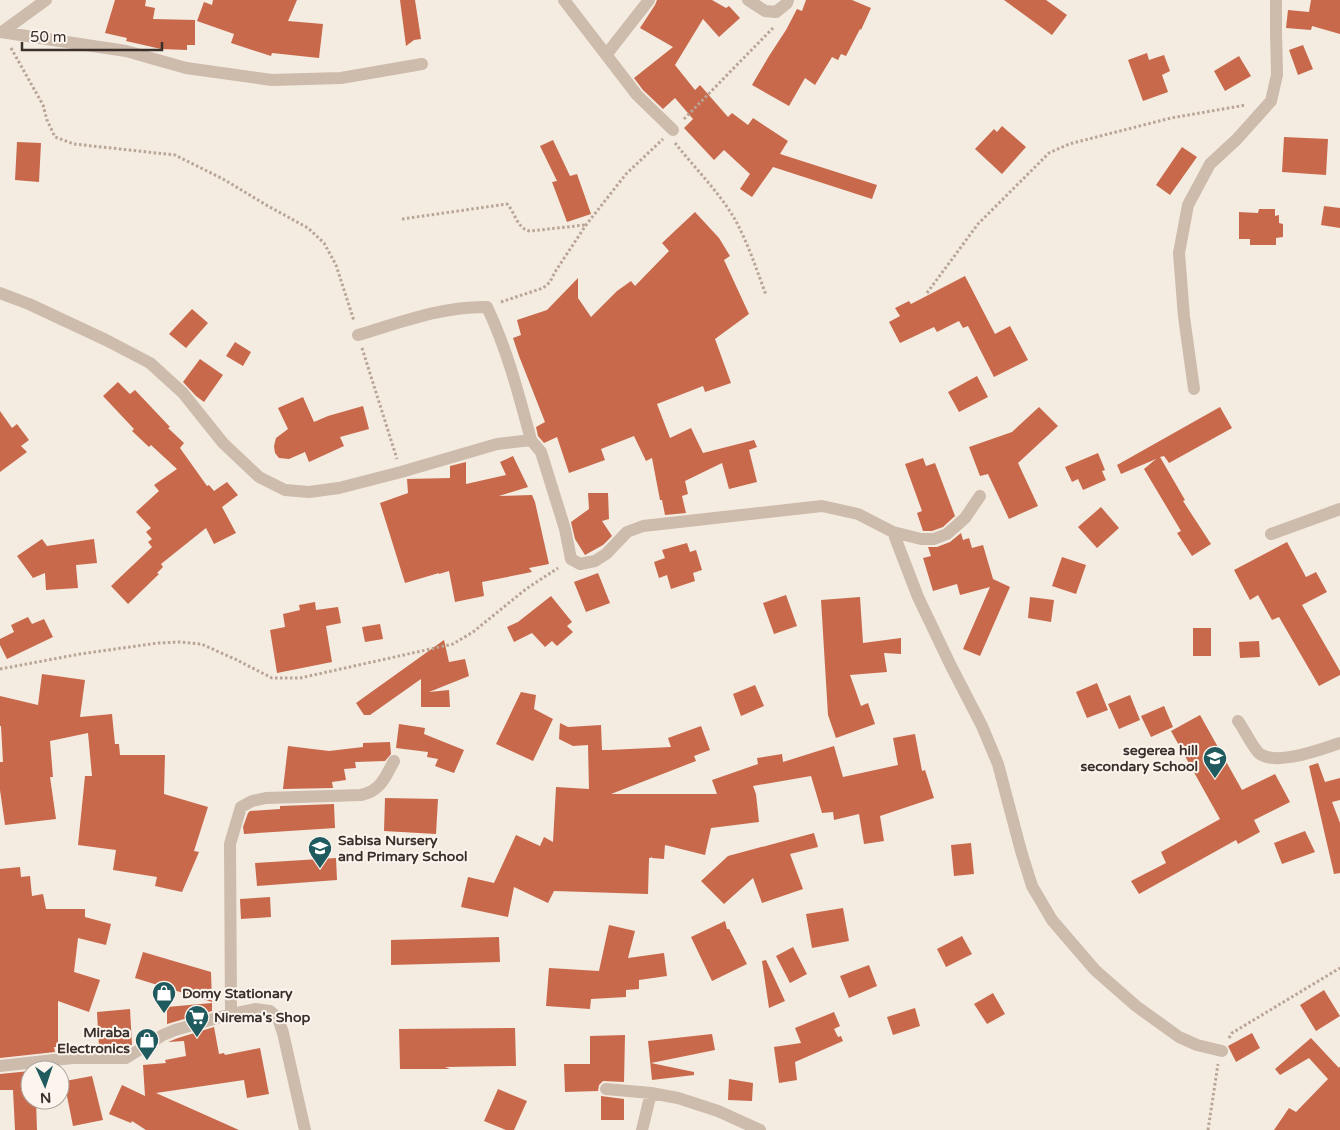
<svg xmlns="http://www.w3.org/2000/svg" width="1340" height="1130" viewBox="0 0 1340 1130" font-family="'Varela Round',sans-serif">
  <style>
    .building { fill: #c8694b }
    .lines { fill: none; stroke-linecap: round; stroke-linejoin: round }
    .path { stroke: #b9a596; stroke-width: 3; stroke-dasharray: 2.5 2.5; stroke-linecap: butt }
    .minor { stroke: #cdbbac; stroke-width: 12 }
    .labels { text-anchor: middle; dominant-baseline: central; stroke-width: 4; stroke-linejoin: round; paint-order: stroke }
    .poi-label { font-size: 14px; font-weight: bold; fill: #3b302b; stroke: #fbf5ee; text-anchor: start }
  </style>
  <rect width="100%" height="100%" fill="#f4ebe1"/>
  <path class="building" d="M115,0H146L145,6L155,8L153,19L195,20V45H187V50L161,49L126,41L127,38L105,33Z
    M213,0H297L288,21L323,24L319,58L272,53L271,56L231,43L234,34L197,21L204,2L212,5Z
    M400,0H415L421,39L414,40L406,46Z
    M657,0H712L726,8L729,6L740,18L719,37L703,19L675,65L695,90L700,85L728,117L732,113L748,125L753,118L788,141L780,154L877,185L872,199L773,167L752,197L740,189L750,174L724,150L714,160L684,128L693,119L675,98L663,109L643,90L634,78L673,47L640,28L655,5Z
    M806,0H852L871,8L861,30L860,29L846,56L841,54L838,60L832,57L815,85L805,78L789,106L752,85L769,56L786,30L797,9L802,11Z
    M1004,0H1046L1067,15L1052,35Z
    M1311,0H1340V34L1312,26L1311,30L1286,28L1288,10L1309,12Z
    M1303,45L1313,69L1298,75L1289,50Z
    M1147,53L1149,60L1164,55L1170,71L1162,75L1168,92L1143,101L1128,60Z
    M1239,56L1251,76L1225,91L1214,71Z
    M1002,126L1026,147L1002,174L975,149L994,129L997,132Z
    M1284,137L1328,139L1326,175L1282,172Z
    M553,140L570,176L577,174L591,214L567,222L552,182L557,181L540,146Z
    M17,142L41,143L39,182L15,180Z
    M1182,147L1197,157L1170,195L1156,185Z
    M1324,206L1340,208V228L1321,225Z
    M1259,209H1275V216L1279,215V223L1283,224V237L1276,238V245H1250V239H1239V212L1258,213Z
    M695,212L719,238L730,256L724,260L749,314L715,339L731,383L705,392L703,386L657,404L670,438L691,428L703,453L754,440L757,447L749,450L757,482L729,489L722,463L685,481L688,494L682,496L686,513L665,515L662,500H660L652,458L646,461L634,436L601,449L605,460L569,473L557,437L544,443L538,436L536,427L545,422L519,356L513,338L521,335L517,320L547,310L578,278V298L591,317L617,291L631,281L635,286L669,251L662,243Z
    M965,276L995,334L1010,326L1028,360L994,377L968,326L963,328L959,321L937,332L934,327L900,343L889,322L900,316L895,308L909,301L911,304Z
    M192,309L208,323L186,348L169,334Z
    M235,342L251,352L243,366L226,356Z
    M200,359L223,375L204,402L196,396L183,382Z
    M977,376L988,397L959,412L948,392Z
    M118,382L130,394L135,390L170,427L168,428L184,443L180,448L207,486L209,485L214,491L227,482L238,495L222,507L236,533L214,544L206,528L161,564L163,567L157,573L159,574L128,604L111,586L152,547L148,542L152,539L146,532L151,528L136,512L159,491L154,485L177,469L151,445L149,447L132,431L134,429L103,396Z
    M303,397L314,422L328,416L363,406L369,429L340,437L344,446L309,462L305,452L289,459L279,458L275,453L274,446L276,438L288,429L278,408Z
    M1039,407L1058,426L1018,463L1038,506L1009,519L988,474L980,476L969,447L1012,432Z
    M1220,407L1232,428L1169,463L1164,456L1160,457L1185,500L1183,501L1211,544L1192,556L1177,533L1181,531L1144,469L1156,459L1121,474L1117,465Z
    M0,411L12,428L17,424L29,440L21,446L27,452L0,472Z
    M1098,453L1105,470L1102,471L1106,480L1083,490L1078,479L1072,482L1065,467Z
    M513,456L528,487L499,496L532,495L535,502L549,564L529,568L532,572L482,582L484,596L455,602L449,571L439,574V573L405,583L380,503L408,493L407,479L450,478V466L466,462V484L506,475L500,462Z
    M923,458L926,466L935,463L955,516L943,527L932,531H923L917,513L922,511L905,464Z
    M588,493H608L609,519L602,521L612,536L603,545L585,555L575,539L571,522L589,509Z
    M1101,507L1119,528L1097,548L1078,527Z
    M961,533L963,540L969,538L972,548L983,545L993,579L1010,587L980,656L963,649L990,587L960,595L957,584L933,591L923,558L931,556L928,547H937L950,542Z
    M42,539L47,546L94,539L97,563L76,565L78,588L46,590L45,573L33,578L17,556Z
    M1287,542L1306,577L1316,572L1327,592L1302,605L1340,671V675L1319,686L1279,617L1272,620L1258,595L1250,600L1234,570Z
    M687,543L690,552L696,550L702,570L693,573L695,581L671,589L667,575L659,578L654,562L665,558L662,550Z
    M1062,557L1086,565L1076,594L1052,586Z
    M598,573L610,603L586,612L574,582Z
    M786,595L797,626L774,634L763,603Z
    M551,596L572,622L567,626L573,632L557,646L552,641L545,647L532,633L514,642L507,627L518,622Z
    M860,597L863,643L901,638V654L884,653L887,672L850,675L861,706L868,703L875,724L836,738L828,715L821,600Z
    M1030,597L1054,600L1051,622L1028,618Z
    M315,602L316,610L338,607L341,623L326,626L332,662L277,673L270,630L285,627L283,614L300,610L299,605Z
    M28,617L32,624L44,619L53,637L7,659L0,645V639L14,632L11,625Z
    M380,624L383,639L365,642L362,627Z
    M1193,628H1211V656H1193Z
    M444,640L449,662L465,659L469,676L429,692L449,690L450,707H421V679L370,715H364L356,703Z
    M1259,641L1260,657L1240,658L1239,642Z
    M42,674L85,680L80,717L112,714L115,744H119L120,755H165L164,794L208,807L194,851L199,852L182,892L155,886L157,877L113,870L116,850L78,845L85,776H92L88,733L50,741L53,777H50L56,819L5,825L0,790V762H3L1,726H0V696L38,705Z
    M1097,683L1108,710L1087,718L1076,692Z
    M755,685L764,706L741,716L733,694Z
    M521,692L536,695L534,709L553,719L533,761L496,744Z
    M1130,695L1140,720L1119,729L1108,704Z
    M1164,706L1173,727L1151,737L1141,716Z
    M1200,715L1242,790L1275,774L1290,802L1254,820L1260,832L1238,844L1236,840L1139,894L1131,881L1166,863L1161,852L1220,819L1171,731Z
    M560,723L568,727L601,725L602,750H609L671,747L668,738L701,726L710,750L694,756L696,761L611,794H717L712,780L758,764L757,758L782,754L783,762L834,746L843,777L898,765L893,738L915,734L922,771L925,770L934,798L880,816L884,841L864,844L859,814L834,820L833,812L822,813L811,776L753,786L756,794L759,822L711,828L705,855L665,845L664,859L652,858L651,856V858H649L648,894L554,891L548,903L514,887L508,917L461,907L468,877L494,883L516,835L540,846L544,837L553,842L556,787L589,789L588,745L573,746L559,739Z
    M399,724L425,728L424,734L464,750L454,773L435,766L438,759L427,757L428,752L396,748Z
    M390,742L391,754L385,761L355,762L356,768L344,769L346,780L332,782L333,788L283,789L288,746L329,751L363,747V743Z
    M1318,763L1325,782L1340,778V800L1332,802L1340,823V873L1334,874L1309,766Z
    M385,798L438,799L436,834L384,831Z
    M334,804L335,828L244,834L243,827L248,813L250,811L280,809V806Z
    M1305,831L1315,852L1282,864L1274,843Z
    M814,833L818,847L790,854L803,889L762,903L753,878L724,904L701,881L728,856Z
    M971,843L974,874L954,876L951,845Z
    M336,858L337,880L257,886L255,863Z
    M20,867L21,877L30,876L32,896L43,894L46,909H85V917L111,924L106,945L78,938L74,972L100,980L89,1012L58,1001V1047H54L55,1052L0,1058V869Z
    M270,897L271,917L241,919L240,899Z
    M843,908L849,941L812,948L806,914Z
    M725,921L727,929H729L747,964L712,981L691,937Z
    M609,925L635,931L628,958L664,953L667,976L639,980V989L626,990V997L591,999L590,1009L546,1006L549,968L599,971Z
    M962,936L972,954L946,967L937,949Z
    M499,937L500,962L391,965V940Z
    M793,947L807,974L790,983L776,956Z
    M143,952L211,972L212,1002L135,978Z
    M766,960L785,1001L769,1008L762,961Z
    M869,965L877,986L849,998L840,976Z
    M1324,990L1340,1016L1316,1031L1300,1005Z
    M993,993L1005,1014L987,1024L974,1004Z
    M212,1003V1011L167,1024V1007Z
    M915,1008L920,1026L893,1035L887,1017Z
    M130,1009L132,1045L99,1047L97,1012Z
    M834,1012L840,1026L834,1029L838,1037L841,1036L843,1041L795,1062L797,1080L779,1083L774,1047L801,1043L795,1028Z
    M214,1027L219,1054L224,1053L225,1055L260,1048L269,1094L247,1098L244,1080L156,1093L239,1130H146L132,1121L131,1123L109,1114L122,1085L145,1096L143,1065L166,1063L165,1060L186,1056L184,1041L168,1042L178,1038Z
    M515,1028L516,1066L445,1067L450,1069H400L399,1029Z
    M1252,1033L1260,1048L1236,1062L1228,1046Z
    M712,1034L715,1050L651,1063L694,1072V1075L652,1080L648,1041Z
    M625,1035L624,1082L603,1081L599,1085L598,1091L565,1092L564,1064H590V1036Z
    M1311,1038L1339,1068L1340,1066V1130H1274L1289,1108L1296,1112L1328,1079L1309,1058L1280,1075L1275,1069Z
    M30,1071V1100H36L37,1130H15L13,1090H0V1074Z
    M92,1076L103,1120L73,1126L67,1096L60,1097V1082Z
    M729,1079L753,1083L752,1101L728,1100Z
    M498,1089L527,1101L514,1130H506L484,1121Z
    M601,1096L624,1099V1120H601Z"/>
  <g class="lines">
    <path class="path" d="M11,48L43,105L47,120L55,137L74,144L175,155L223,179L268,206L308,228L324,243L336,265L354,321
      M684,119L773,28
      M675,143C694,167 717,190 733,216C747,240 756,268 766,295
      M402,219L507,204C515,212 517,229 530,231L585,225
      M927,293L978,224L1049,153L1069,144L1171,118L1246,105
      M501,302L543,288L550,282L555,272L586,225L626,174L663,139
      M362,348L397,459
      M0,669L80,654L158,643L179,642L201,644L235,659L272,678H300L453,644L473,632L526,589L558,568
      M1229,1038L1232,1033L1340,968
      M1208,1130L1218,1064"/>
    <path class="minor" d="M564,0L637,95L673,130
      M748,0L765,11L776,12L787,3L788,0
      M0,32L126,51L186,68L272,80L341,78L422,64
      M2,32L46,0
      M606,55L649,0
      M0,293L29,304L106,340L150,363L183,393L223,443L259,477L285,490L309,492L339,488L401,472L497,444L531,440L541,452L565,529L571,559L580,564L595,561L606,554L627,532L643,526L822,506L858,514L893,532L921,539H934L947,534L965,518L980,496
      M358,335C399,323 443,306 487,307C507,349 519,395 531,440
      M1194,389L1184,317L1179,253L1188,205L1210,164L1237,139L1271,101L1277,75L1276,31V0
      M893,532L918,597L951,666L982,726L998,764L1021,851L1032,886L1052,920L1095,970L1136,1006L1179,1037L1197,1045L1222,1051
      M1271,534L1340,509
      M1238,721C1243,727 1254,750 1260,754C1278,766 1321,749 1340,743
      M231,1014L230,844L241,807L252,801L266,798L361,795C381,791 385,777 394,761
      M0,1066L72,1058H126L163,1035L175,1030L231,1014L255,1009L270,1011L278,1018L283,1033L305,1130
      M606,1089L651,1093L678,1098L718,1111L760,1130
      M642,1130L651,1093"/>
  </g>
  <defs>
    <g id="school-pin" transform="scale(1.25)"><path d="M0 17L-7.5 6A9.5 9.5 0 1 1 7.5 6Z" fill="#1f5a5e" stroke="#fbf5ee"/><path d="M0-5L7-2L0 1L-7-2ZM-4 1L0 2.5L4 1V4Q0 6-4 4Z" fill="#fff"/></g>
    <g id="shop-pin" transform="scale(1.25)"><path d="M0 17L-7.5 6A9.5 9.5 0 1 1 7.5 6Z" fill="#1f5a5e" stroke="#fbf5ee"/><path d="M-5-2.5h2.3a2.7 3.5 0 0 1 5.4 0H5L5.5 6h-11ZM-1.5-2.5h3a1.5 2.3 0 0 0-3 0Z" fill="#fff"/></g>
    <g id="supermarket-pin" transform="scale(1.25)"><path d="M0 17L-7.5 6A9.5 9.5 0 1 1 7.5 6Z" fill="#1f5a5e" stroke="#fbf5ee"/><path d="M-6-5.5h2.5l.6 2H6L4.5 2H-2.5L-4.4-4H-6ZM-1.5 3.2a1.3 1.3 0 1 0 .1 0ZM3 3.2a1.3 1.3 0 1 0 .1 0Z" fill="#fff"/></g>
  </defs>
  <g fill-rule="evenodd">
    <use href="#school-pin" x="1215" y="758"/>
    <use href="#school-pin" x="320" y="848"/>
    <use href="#shop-pin" x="164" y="993"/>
    <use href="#supermarket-pin" x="197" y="1017"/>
    <use href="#shop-pin" x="147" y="1040"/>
  </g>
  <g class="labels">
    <g class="poi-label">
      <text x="1198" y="750" text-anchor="end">segerea hill<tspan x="1198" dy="16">secondary School</tspan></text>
      <text x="338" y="840">Sabisa Nursery<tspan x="338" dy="16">and Primary School</tspan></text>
      <text x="182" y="993">Domy Stationary</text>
      <text x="214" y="1017">Nirema's Shop</text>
      <text x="130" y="1032" text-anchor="end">Miraba<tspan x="130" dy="16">Electronics</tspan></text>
    </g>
  </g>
  <g transform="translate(45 1085) rotate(177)"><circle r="24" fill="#fbf5ee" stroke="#aea6a0"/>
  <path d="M0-4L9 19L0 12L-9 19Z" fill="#1f5a5e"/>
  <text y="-8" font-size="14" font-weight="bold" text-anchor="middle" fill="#3b302b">N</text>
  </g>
  <path d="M22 42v8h140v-8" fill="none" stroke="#3b302b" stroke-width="2.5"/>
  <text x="30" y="42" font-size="15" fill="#3b302b" stroke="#fbf5ee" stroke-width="4" paint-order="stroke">50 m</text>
</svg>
